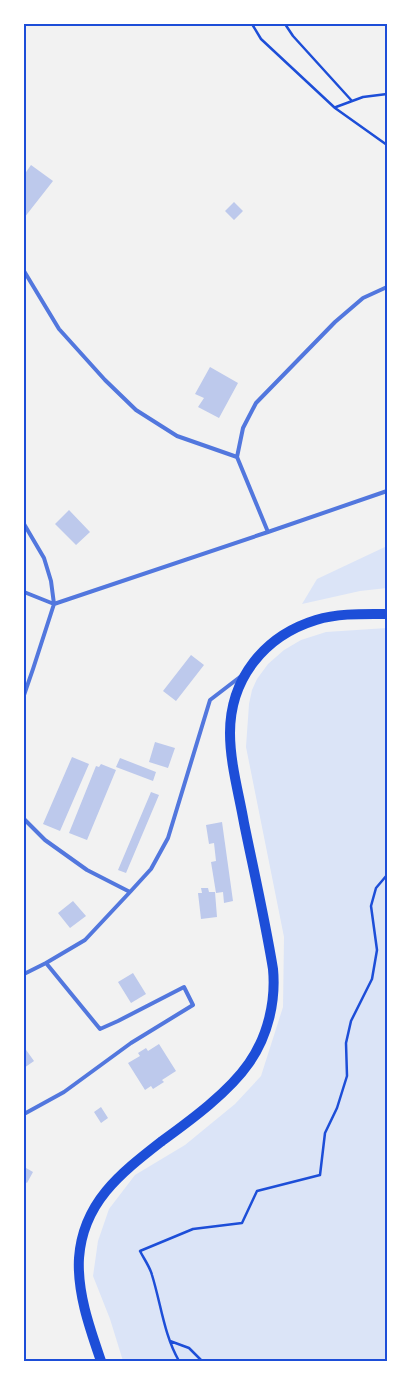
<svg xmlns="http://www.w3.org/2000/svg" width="411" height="1385" viewBox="0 0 411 1385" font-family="'Fira Sans Condensed',sans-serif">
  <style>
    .green { fill: #dbe4f7 }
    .building { fill: #bdc9ec }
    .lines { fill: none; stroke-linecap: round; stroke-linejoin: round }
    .path { stroke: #1d4ed8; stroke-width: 2.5 }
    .service { stroke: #5277de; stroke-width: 4 }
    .secondary { stroke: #1d4ed8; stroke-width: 10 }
    .neatline { fill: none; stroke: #1d4ed8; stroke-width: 2 }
  </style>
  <rect width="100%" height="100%" fill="#f2f2f2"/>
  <path class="green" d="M387,546V588L360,591L302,604L317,579Z
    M387,628V1361H123L110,1319L93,1276L98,1241L109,1209L135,1175L185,1145L235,1104L261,1076L283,1007L284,937L246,747L249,704L252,690L257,679L268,664L284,650L301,640L326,632Z"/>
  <path class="building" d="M31,165L53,181L24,218V175Z
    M234,202L243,211L234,220L225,211Z
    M210,367L238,383L219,418L198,407L204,398L195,394Z
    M69,510L90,532L76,545L55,524Z
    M191,655L204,665L176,701L163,691Z
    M155,742L175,748L168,768L149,762Z
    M72,757L89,764L60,831L43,824Z
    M120,758L156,772L153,781L116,767Z
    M101,764L116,770L87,840L69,833L96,766L99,767Z
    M151,792L159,795L126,873L118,870Z
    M222,822L233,901L224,903L223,892L216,893L211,862L216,861L214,843L209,844L206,825Z
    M201,888H208L209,892H215L217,917L201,919L198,893H202Z
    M73,901L86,916L70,928L58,913Z
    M133,973L146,994L131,1003L118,982Z
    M159,1044L176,1071L162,1080L164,1082L153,1089L151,1086L145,1090L128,1063L140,1056L138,1053L146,1048L148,1051Z
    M24,1047L34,1061L24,1068Z
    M101,1107L108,1118L101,1123L94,1112Z
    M26,1168L33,1172L27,1183L24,1181V1171Z"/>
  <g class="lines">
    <path class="path" d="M252,24L261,39L335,108L387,145
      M285,24L293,36L352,101
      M336,107L363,97L387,94
      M170,1341L189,1348L202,1361
      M179,1361C164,1335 161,1304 152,1275C150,1267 144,1259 140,1251L193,1229L242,1223L257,1191L320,1175L325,1133L337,1108L347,1076L346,1043L351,1021L372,979L377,950L371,906L376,888L387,875"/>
    <path class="service" d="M24,271L59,329L105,380L136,410L177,436L237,457L268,532L54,604L33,669L24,695
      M237,457L243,428L256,403L335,322L363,298L387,287
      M24,524L44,558L51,581L54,604L24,592
      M268,532L387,491
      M24,819L45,840L87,870L130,892L151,869L168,838L210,700L240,677
      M24,974L46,963L85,940L130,892
      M24,1114L64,1092L131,1043L193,1005L184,987L118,1021L100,1029L46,963"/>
    <path class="secondary" d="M101,1361C90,1329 77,1293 79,1258C83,1202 121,1173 162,1141C191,1120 229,1092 249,1063C268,1036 276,1001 273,969C265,920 254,872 244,823C239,794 230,763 230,733C230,679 264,636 316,620C339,613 363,614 387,614"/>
  </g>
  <rect width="411" height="1385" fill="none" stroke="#ffffff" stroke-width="50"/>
  <rect x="25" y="25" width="361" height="1335" class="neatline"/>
</svg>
